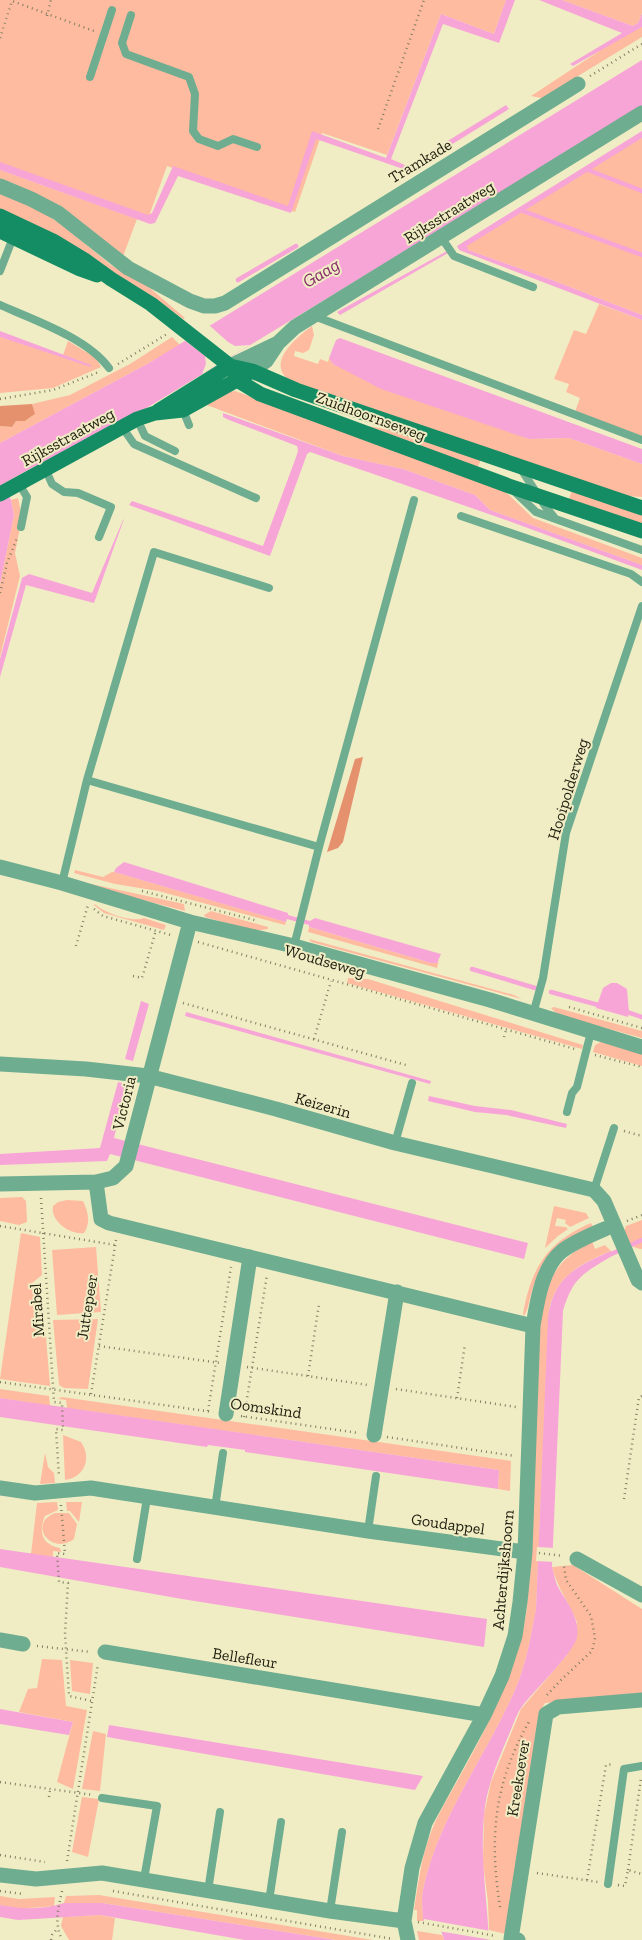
<svg xmlns="http://www.w3.org/2000/svg" width="642" height="1940" viewBox="0 0 642 1940" font-family="'Zilla Slab',serif">
  <style>
    .green { fill: #febb9f }
    .forest { fill: #e6916e }
    .water { fill: #f7a5d6 }
    .pier { fill: #f0edc5 }
    .lines { fill: none; stroke-linecap: round; stroke-linejoin: round }
    .stream { stroke: #f7a5d6; stroke-width: 4.5 }
    .path { stroke: #817f64; stroke-width: 2.5; stroke-dasharray: 1 4; stroke-linecap: butt }
    .lane { stroke: #6ead90; stroke-width: 8 }
    .street { stroke: #6ead90; stroke-width: 15 }
    .secondary { stroke: #148d64; stroke-width: 15 }
    .labels { text-anchor: middle; dominant-baseline: central; stroke-width: 4; stroke-linejoin: round; paint-order: stroke }
    .street-label { font-size: 16px; fill: #1d1c0d; stroke: #f0edc5 }
    .water-label { font-size: 18px; font-style: italic; fill: #862a68; stroke: #f0edc5 }
  </style>
  <rect width="100%" height="100%" fill="#f0edc5"/>
  <path class="green" d="M0,0H506L494,34L441,14L387,155L322,133L295,212L167,166L148,219L0,164Z
    M562,0H642V13L638,23L633,26Z
    M642,23V37L542,98L531,96Z
    M641,138H642V315L552,280L468,250L466,246Z
    M0,170L137,219L122,259L0,182Z
    M0,192L43,212L62,225L111,265L150,288L185,318L183,319C126,275 63,244 0,211Z
    M599,304L642,320V436L575,412L580,398L566,392L569,384L554,379L574,330L586,334Z
    M312,326L314,335L309,350L303,353L295,351L294,356L318,364L320,359L328,362L329,358L333,364L529,439L569,438L642,464V497L613,495L290,381C265,363 296,338 312,326Z
    M0,337L91,365L63,355L68,341L96,358L101,367L53,388L0,393Z
    M172,337L180,345L149,363L0,443V426L12,427L16,421H25L34,415L32,404L70,395L130,364Z
    M235,391L492,484L508,494L533,518L642,558V565L490,510L475,495L403,469L343,456L204,404L224,393Z
    M368,426L403,432L481,459L477,470Z
    M572,490L642,514V526L569,499Z
    M18,498L22,517L15,553L20,576L0,657V584L14,515L11,500Z
    M75,870L103,877L112,872H114L286,922L285,925L158,891L115,884L74,873Z
    M82,882L184,904L185,911L81,884Z
    M95,904C104,913 133,923 144,918L166,925L164,930L104,913L94,905Z
    M211,911L268,927V929L254,931L205,917L204,915Z
    M309,927L431,963H437L439,960L437,968L308,932Z
    M309,939L514,995L522,999L311,942Z
    M348,978L368,979L583,1045L582,1049L347,983Z
    M554,1007L642,1031V1038L558,1015L551,1008Z
    M601,1042L642,1054V1066L593,1052L595,1045Z
    M22,1197L26,1201L27,1222L19,1225L0,1221V1198Z
    M67,1200L83,1201C88,1211 91,1223 84,1233C70,1235 50,1221 53,1206L58,1202Z
    M554,1206L586,1213L589,1218L570,1227L565,1223L566,1220L557,1218L555,1226L566,1227L568,1229L558,1236L545,1248Z
    M642,1220V1249C630,1248 628,1242 624,1231L626,1226Z
    M591,1223L593,1227L541,1271L533,1287L527,1310L524,1316L523,1314C531,1268 547,1242 591,1223Z
    M21,1233L40,1237L42,1275L32,1283L34,1292L43,1300L50,1386L0,1379Z
    M592,1241L595,1249L605,1245L611,1251C581,1263 556,1276 549,1310L536,1610C531,1636 526,1665 515,1690C486,1757 438,1817 423,1890C422,1900 423,1911 423,1921H417V1910H414C418,1885 421,1859 430,1835C437,1815 449,1796 459,1778C489,1723 518,1670 527,1608L540,1314C549,1276 556,1261 592,1241Z
    M96,1247L101,1312L57,1315L52,1250Z
    M98,1319L88,1389L64,1388L59,1385L53,1320Z
    M0,1389L49,1396L50,1406L0,1398Z
    M62,1397L511,1461L510,1491L498,1489L499,1470L67,1408L66,1400L58,1399Z
    M63,1435L81,1442C92,1458 85,1477 65,1480Z
    M45,1453L48,1467L54,1473L55,1483L40,1484Z
    M57,1502L58,1510L45,1516C38,1532 42,1545 60,1548L61,1552L53,1551V1557L31,1554L37,1503Z
    M66,1502H82L79,1522L70,1511H67Z
    M55,1513H69L77,1524L74,1539C51,1556 27,1524 55,1513Z
    M573,1565L642,1609V1696L632,1698L545,1703L539,1713L506,1934L489,1930L488,1902L483,1863L484,1814L491,1782L521,1709L567,1655L577,1622C569,1603 557,1587 552,1567Z
    M42,1659L62,1660L66,1706L87,1710L73,1789L57,1782L73,1722L19,1712L28,1689L37,1688Z
    M70,1660L93,1663L90,1694L72,1691Z
    M93,1731L106,1734L100,1791L82,1789Z
    M82,1797L99,1799L88,1857L72,1852Z
    M99,1895L373,1940H336L102,1903H64L66,1896Z
    M0,1896L19,1899L55,1897L54,1906L19,1909L0,1905Z
    M100,1915L115,1918L112,1940H69L61,1926L63,1917Z
    M417,1931L442,1935L444,1940H419Z"/>
  <path class="forest" d="M32,404L35,414L25,421H16L12,427L0,426V406Z
    M363,757L343,842L338,848L327,852L355,759Z"/>
  <path class="water" d="M506,0H515L499,43L443,24L391,159L407,166L506,105L509,109L409,171L316,139L291,213L178,176L157,219L155,223L150,224L0,170V162L148,215L152,213L173,166L288,206L312,131L386,158L441,14L494,34Z
    M539,0H562L633,26L638,23L642,13V27L573,66L570,64L622,33Z
    M642,60V107L130,418C88,441 43,460 3,484L11,500L14,515L0,584V443L149,363Z
    M642,131V138L467,246L468,250L552,280L642,315V320L459,250L457,246Z
    M447,251L448,253L340,315L337,312Z
    M0,331L91,365V367L0,337Z
    M340,338L642,449V464L569,438L529,439L381,389L333,364L329,358L336,340Z
    M223,413L343,456L403,469L475,495L490,510L642,565V570L506,520L310,452L307,454L270,556L129,505L132,501L263,546L295,460L298,451L297,446L229,420L223,417Z
    M124,519L94,603L26,585L0,677V659L22,578L29,574L92,593L123,520Z
    M124,862L288,913V915L310,921L315,918L441,954L437,963H431L309,927V925L287,919L286,922L275,919L114,872L116,868Z
    M611,983H617L627,989L629,1013L628,1017L596,1008L603,988Z
    M141,1001L149,1004L133,1061L125,1059Z
    M186,1012L431,1081L430,1084L210,1023L185,1016Z
    M118,1082L127,1084L114,1138L528,1243L524,1259L110,1154L107,1161L0,1165V1154L100,1148Z
    M429,1096L475,1106L511,1110L567,1124L566,1128L506,1115L475,1112L428,1101Z
    M611,1251L613,1255C585,1273 573,1276 563,1311L552,1567C554,1573 555,1580 557,1585C566,1602 580,1616 577,1637C574,1653 533,1691 521,1708C515,1717 512,1729 507,1739C497,1763 486,1789 484,1815C480,1857 487,1898 489,1940H444L440,1927L423,1921C423,1911 421,1900 423,1890C438,1817 486,1757 515,1690C526,1665 531,1636 536,1609L548,1318C553,1278 576,1266 611,1251Z
    M0,1398L499,1470L498,1489L245,1452V1450L208,1445L207,1447L0,1417Z
    M0,1549L487,1619L484,1647L182,1599L0,1567Z
    M0,1709L73,1722L69,1735L0,1724Z
    M109,1725L423,1776L415,1790L107,1737Z
    M64,1903H102L336,1940H245L100,1915L18,1920L0,1917V1905C21,1909 43,1910 64,1903Z"/>
  <path class="pier" d="M209,325L228,342L235,346L250,345L202,374L206,364L205,356L184,340Z
    M537,1547L555,1548V1562L536,1561Z
    M424,1919L491,1931L492,1940L438,1931L434,1927L423,1923Z"/>
  <g class="lines">
    <path class="stream" d="M588,170L642,191
      M523,211L642,255
      M238,280L296,246
      M472,969L535,988
      M551,992L602,1006
      M624,1011L642,1017
      M607,1256L642,1240"/>
    <path class="path" d="M47,16L51,0
      M0,38L12,1L94,31
      M590,76L642,44
      M378,129L424,0
      M118,364L167,334
      M0,399L53,390L99,372
      M0,593L7,563L17,538
      M142,891L258,921
      M94,909L103,916L171,935
      M198,942L575,1049
      M76,946L88,905
      M133,976L142,978L156,930
      M183,1003L406,1065
      M569,1007L642,1028
      M504,1037L506,1030
      M314,1039L331,981
      M595,1055L642,1067
      M624,1131L642,1136
      M41,1198L54,1402L62,1403L63,1430L56,1429L59,1477
      M627,1221L642,1215
      M0,1226L115,1245
      M99,1346L220,1363
      M247,1367L368,1385
      M308,1376L319,1304
      M0,1382L213,1412
      M396,1389L516,1407
      M91,1394L116,1240
      M457,1398L465,1344
      M208,1411L231,1267
      M241,1416L359,1433
      M244,1417L267,1275
      M387,1437L515,1456
      M624,1499L639,1397L642,1396
      M61,1505L65,1554L57,1553L59,1582L68,1583L65,1634L69,1696L92,1701
      M539,1553L563,1556
      M37,1646L91,1652
      M547,1695L561,1680L592,1651L595,1638L591,1616L566,1580L564,1566
      M0,1782L93,1795
      M49,1797L50,1790
      M0,1855L45,1862
      M67,1861L98,1664
      M628,1870L641,1778
      M537,1873L598,1882
      M587,1880L606,1765L614,1764
      M618,1885L625,1886L628,1870L642,1874
      M0,1891L23,1894
      M62,1891C58,1910 54,1922 62,1940
      M113,1891L393,1939
      M500,1907C489,1836 494,1783 530,1720
      M418,1922L496,1936
      M51,1940L52,1935L57,1929"/>
    <path class="lane" d="M131,15L122,43L126,54L189,77L195,94L193,131L199,139L218,146L233,139L257,147
      M90,77L112,10
      M441,237L454,256L533,287
      M0,271L14,235
      M0,305C34,320 87,338 109,368
      M314,316L642,440
      M183,410L189,425
      M137,419L145,436L175,451
      M122,427L134,444L256,498
      M45,468L52,484L64,492L78,493L111,507L99,537
      M521,469L545,506L554,517
      M19,484L27,497L21,527
      M514,491L536,512L642,550
      M461,516L631,574L642,582
      M87,780L319,847
      M62,883L87,780L154,552L269,588
      M294,946L319,847L414,500
      M533,1014L543,978L566,833L642,606
      M567,1112L572,1093L577,1087L591,1032
      M395,1143L412,1083
      M594,1190L614,1128
      M215,1508L223,1453
      M368,1531L376,1476
      M137,1559L147,1498
      M102,1798L157,1806L144,1879
      M608,1884L624,1769L642,1766
      M208,1891L220,1812
      M269,1901L281,1822
      M330,1911L342,1832"/>
    <path class="street" d="M0,186L31,199L58,213L128,268L190,301L204,306H215L225,303L578,84
      M230,366L278,343
      M252,371L266,361L278,343L295,327L642,113
      M0,867L62,883L190,922L294,946L490,1000L642,1047
      M0,1064L86,1069L148,1076L276,1109L395,1143L594,1190L604,1201L638,1280L642,1283
      M96,1182L101,1219L109,1223L533,1326
      M0,1184L96,1182L113,1178L126,1166L190,922
      M226,1414L250,1257
      M374,1435L397,1292
      M0,1488L35,1493L91,1488L368,1531L525,1552
      M577,1559L642,1595
      M0,1640L23,1644
      M105,1652L484,1715
      M0,1875L36,1879L102,1873L330,1911L404,1921L412,1868L425,1823L484,1715L502,1676L515,1636L520,1602L525,1552L533,1326C537,1302 542,1267 562,1251C578,1239 596,1233 614,1225
      M404,1921L408,1940
      M518,1940L511,1939L546,1714L558,1707L642,1700"/>
    <path class="secondary" d="M0,216L53,241L86,261L111,279L151,304L230,366L252,371L296,390L642,508
      M0,231L80,269L97,275
      M230,366L239,381L260,394L509,486L642,531
      M158,411L230,366
      M0,494L137,419L155,413L183,410L246,375"/>
  </g>
  <g class="labels">
    <g class="street-label">
      <text transform="translate(420 161) rotate(-31)">Tramkade</text>
      <text transform="translate(449 212) rotate(-32)">Rijksstraatweg</text>
      <text transform="translate(371 416) rotate(20)">Zuidhoornseweg</text>
      <text transform="translate(68 437) rotate(-29)">Rijksstraatweg</text>
      <text transform="translate(568 789) rotate(-73)">Hooipolderweg</text>
      <text transform="translate(325 961) rotate(16)">Woudseweg</text>
      <text transform="translate(124 1103) rotate(-76)">Victoria</text>
      <text transform="translate(323 1105) rotate(16)">Keizerin</text>
      <text transform="translate(87 1307) rotate(-81)">Juttepeer</text>
      <text transform="translate(37 1310) rotate(-94)">Mirabel</text>
      <text transform="translate(266 1408) rotate(8)">Oomskind</text>
      <text transform="translate(448 1524) rotate(8)">Goudappel</text>
      <text transform="translate(503 1570) rotate(-85)">Achterdijkshoorn</text>
      <text transform="translate(245 1658) rotate(9)">Bellefleur</text>
      <text transform="translate(518 1778) rotate(-81)">Kreekoever</text>
    </g>
    <g class="water-label">
      <text transform="translate(321 273) rotate(-31)">Gaag</text>
    </g>
  </g>
</svg>
